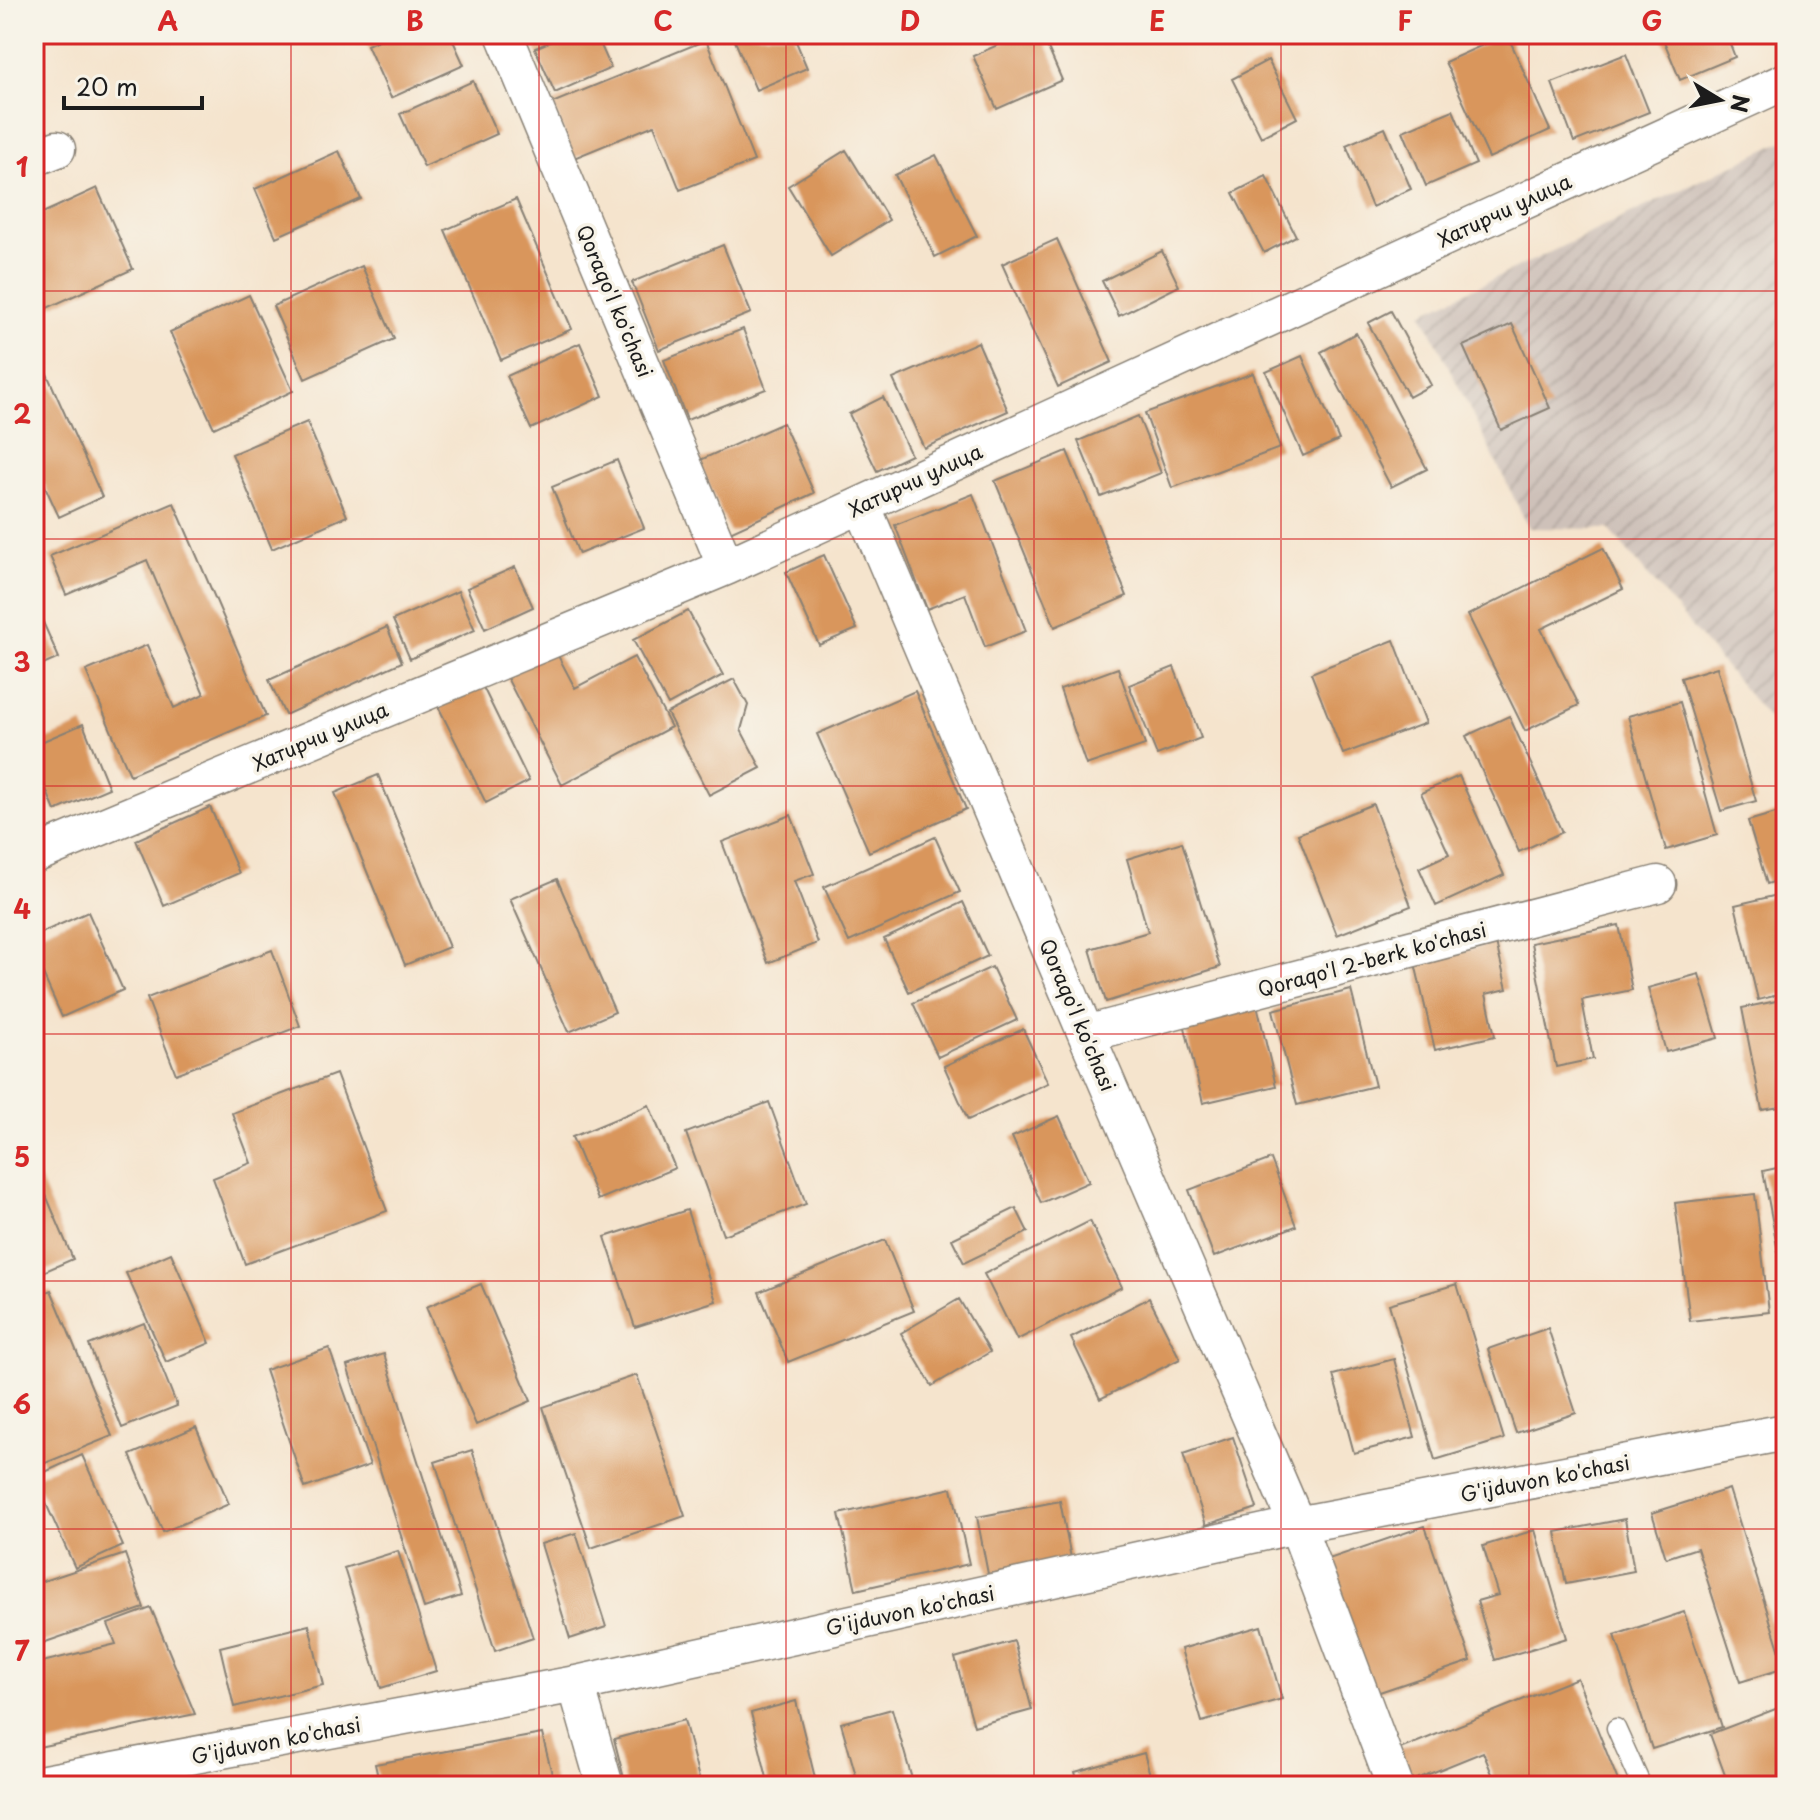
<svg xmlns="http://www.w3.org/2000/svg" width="1820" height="1820" viewBox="0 0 1820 1820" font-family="'Playpen Sans',sans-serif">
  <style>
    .industrial { fill: url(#industrial-furrows) }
    .building { fill: #d9965c }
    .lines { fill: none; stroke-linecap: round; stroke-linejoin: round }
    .service-casing { stroke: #888074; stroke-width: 21 }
    .minor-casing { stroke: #888074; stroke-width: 39 }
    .service { stroke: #fff; stroke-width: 18 }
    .minor { stroke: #fff; stroke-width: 36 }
    .grid { fill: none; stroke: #d62828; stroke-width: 2; stroke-opacity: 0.55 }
    .labels { text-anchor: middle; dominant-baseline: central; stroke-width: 7; stroke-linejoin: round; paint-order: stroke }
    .street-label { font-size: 20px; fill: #1c1c1c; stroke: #f7f3e8 }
    .neatline { fill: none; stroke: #d62828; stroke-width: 3 }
    .grid-label { font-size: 26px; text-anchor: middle; font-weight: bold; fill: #d62828 }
  </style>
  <defs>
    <pattern id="industrial-furrows" width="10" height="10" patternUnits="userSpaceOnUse" patternTransform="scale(2)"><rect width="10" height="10" fill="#cec1b9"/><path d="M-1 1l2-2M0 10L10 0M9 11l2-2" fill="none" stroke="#b0a59e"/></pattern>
  </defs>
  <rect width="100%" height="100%" fill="#f7f3e8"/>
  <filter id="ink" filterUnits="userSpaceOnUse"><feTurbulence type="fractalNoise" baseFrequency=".0125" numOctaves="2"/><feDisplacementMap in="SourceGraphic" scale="16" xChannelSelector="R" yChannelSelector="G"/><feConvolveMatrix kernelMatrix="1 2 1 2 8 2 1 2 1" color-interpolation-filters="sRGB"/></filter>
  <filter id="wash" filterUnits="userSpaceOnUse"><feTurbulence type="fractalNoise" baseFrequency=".006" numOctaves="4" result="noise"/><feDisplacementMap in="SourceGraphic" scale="32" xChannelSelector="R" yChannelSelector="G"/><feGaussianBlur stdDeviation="1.8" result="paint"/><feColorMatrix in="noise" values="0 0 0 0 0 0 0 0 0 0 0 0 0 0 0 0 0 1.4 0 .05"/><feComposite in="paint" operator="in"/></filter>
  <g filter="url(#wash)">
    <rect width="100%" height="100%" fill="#f5e4cd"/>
    <path class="industrial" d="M1786,140V739L1609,529L1529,528L1422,313Z"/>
    <g id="blocks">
      <path class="building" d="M391,34H450L464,65L391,98L367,45Z
        M568,34H596L611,68L555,93L535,48Z
        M732,34H793L807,68L756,90Z
        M1022,34H1042L1062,80L997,109L973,56Z
        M1507,34L1550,130L1489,158L1445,62Z
        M1661,34H1726L1735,57L1680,80Z
        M706,40L754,161L680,190L654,125L574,158L552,103Z
        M1626,54L1649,112L1574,142L1552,83Z
        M1268,60L1297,118L1261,137L1232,79Z
        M473,81L497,134L424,167L400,114Z
        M34,102L51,140L34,147Z
        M1453,110L1476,164L1426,186L1403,131Z
        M1385,128L1411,189L1372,207L1346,145Z
        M846,150L889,220L831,256L788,186Z
        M339,151L361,199L276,237L255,189Z
        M936,155L977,236L935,257L895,175Z
        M1266,176L1296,236L1264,253L1233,193Z
        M97,188L133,269L34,314V217Z
        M516,199L572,329L501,360L445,230Z
        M1057,239L1112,362L1058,387L1002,264Z
        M723,245L751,313L659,350L632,282Z
        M1162,251L1179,286L1119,316L1102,281Z
        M362,266L394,339L305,379L273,306Z
        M249,295L293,391L214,428L170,332Z
        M1391,311L1431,385L1409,397L1368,323Z
        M1512,324L1550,408L1501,430L1463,346Z
        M743,329L766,389L687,420L664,360Z
        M1356,333L1427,469L1391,487L1321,352Z
        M978,342L1008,411L924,448L893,379Z
        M580,343L603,396L531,429L507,376Z
        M34,345L102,497L59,517L34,462Z
        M1302,356L1339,440L1303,456L1266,372Z
        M1253,373L1280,448L1172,488L1145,413Z
        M883,397L911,455L877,471L849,414Z
        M1138,416L1161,473L1101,497L1078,441Z
        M307,422L347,516L272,549L232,454Z
        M783,423L814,493L730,532L698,461Z
        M1067,451L1127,596L1055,627L995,481Z
        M617,460L644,528L579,554L552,487Z
        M973,494L1026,631L985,647L965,594L927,609L895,525Z
        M174,503L266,716L130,775L86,671L147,645L174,708L204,694L147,560L66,595L50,556Z
        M1603,548L1623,589L1541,629L1579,705L1525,731L1468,615Z
        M824,555L857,629L819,645L786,572Z
        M515,567L533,607L485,629L467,588Z
        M458,591L475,630L410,659L393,620Z
        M34,602L59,658L34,669Z
        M688,611L723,675L668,705L633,640Z
        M387,627L402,662L285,715L269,680Z
        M1394,640L1426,723L1343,754L1311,673Z
        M554,648L575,688L634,657L671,727L562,785L505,674Z
        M1174,667L1201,738L1157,755L1129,685Z
        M1717,667L1756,801L1721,811L1681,678Z
        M1118,668L1145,745L1086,765L1060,689Z
        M734,679L748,705L741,730L761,768L709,795L667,713Z
        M481,683L529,781L486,803L437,704Z
        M915,691L966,809L869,852L817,734Z
        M1680,702L1717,835L1666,850L1628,716Z
        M1509,716L1562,832L1519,852L1466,736Z
        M83,724L109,788L55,811L34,760V745Z
        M378,775L449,947L405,965L335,793Z
        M1459,776L1504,875L1436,906L1419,868L1449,854L1421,793Z
        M1373,804L1411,906L1337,935L1298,834Z
        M210,807L239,873L164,906L136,840Z
        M1786,810V878L1767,884L1748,821Z
        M791,815L814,874L794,881L818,943L768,963L722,842Z
        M935,837L960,892L849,942L824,887Z
        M1182,842L1220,967L1106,1002L1090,949L1148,932L1127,859Z
        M557,879L615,1012L569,1032L510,899Z
        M1786,893V993L1758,1000L1735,905Z
        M963,902L988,956L909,992L884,939Z
        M88,912L123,990L62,1017L34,954V936Z
        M1619,925L1632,990L1582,1000L1593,1059L1556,1067L1531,943Z
        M1496,943L1507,989L1486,994L1495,1036L1435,1050L1415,963Z
        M272,950L300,1026L176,1074L147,998Z
        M992,967L1017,1020L938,1057L913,1003Z
        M1699,974L1718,1038L1666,1052L1648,988Z
        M1351,990L1375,1086L1297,1105L1273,1010Z
        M1786,999V1106L1762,1110L1742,1008Z
        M1257,1005L1276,1086L1203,1103L1184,1023Z
        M1023,1029L1048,1083L968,1120L944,1066Z
        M336,1074L387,1211L245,1264L213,1178L251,1163L232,1113Z
        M769,1102L806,1204L723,1235L686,1133Z
        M649,1105L675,1168L598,1200L572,1137Z
        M1059,1116L1089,1182L1041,1203L1012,1137Z
        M1271,1159L1296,1226L1214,1257L1189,1190Z
        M1786,1166V1256L1779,1257L1763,1171Z
        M34,1167L73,1259L34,1276Z
        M1755,1194L1769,1312L1690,1321L1675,1203Z
        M1016,1208L1028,1232L964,1263L952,1239Z
        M687,1210L716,1301L635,1327L605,1237Z
        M1090,1221L1122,1287L1017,1340L984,1274Z
        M885,1240L914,1311L788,1362L759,1292Z
        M171,1253L210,1343L166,1362L126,1273Z
        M481,1284L531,1401L476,1425L426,1307Z
        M1457,1284L1504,1439L1435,1460L1389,1304Z
        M51,1290L112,1436L43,1464L34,1443V1297Z
        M1149,1298L1180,1359L1100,1399L1071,1338Z
        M959,1299L990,1352L932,1386L901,1333Z
        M144,1323L177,1406L122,1428L89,1345Z
        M1548,1328L1576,1413L1516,1433L1488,1349Z
        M329,1348L370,1465L305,1488L265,1370Z
        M384,1354L461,1596L424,1608L347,1366Z
        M1394,1359L1415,1437L1354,1453L1333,1375Z
        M637,1375L685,1516L591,1548L543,1407Z
        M196,1427L229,1504L163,1532L130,1455Z
        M1233,1437L1257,1508L1206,1525L1183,1454Z
        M472,1450L533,1638L495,1651L435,1462Z
        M82,1455L123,1546L75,1568L34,1477Z
        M1786,1470V1506H1785L1775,1474Z
        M952,1488L969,1564L856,1590L839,1514Z
        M1729,1489L1785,1668L1740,1682L1697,1548L1666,1558L1652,1513Z
        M1060,1501L1071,1558L988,1574L977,1517Z
        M1625,1519L1634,1571L1566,1584L1556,1532Z
        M1425,1526L1471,1661L1362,1698L1317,1563Z
        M1535,1530L1567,1638L1495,1660L1477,1601L1498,1595L1483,1546Z
        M576,1533L606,1627L570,1639L541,1544Z
        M398,1551L436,1671L381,1688L344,1568Z
        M125,1554L144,1608L34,1646V1584Z
        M151,1608L195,1714L34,1748V1664L116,1644L108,1624Z
        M1684,1612L1722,1727L1652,1749L1615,1635Z
        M309,1625L323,1685L234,1707L220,1647Z
        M1261,1626L1282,1699L1202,1722L1181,1649Z
        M1014,1641L1032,1710L974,1726L955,1658Z
        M1577,1678L1620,1786H1497L1483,1752L1407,1783L1395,1751Z
        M796,1701L817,1786H769L751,1713Z
        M1786,1705V1786H1729L1710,1734Z
        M892,1709L914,1786H859L841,1723Z
        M684,1720L701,1786H626L614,1739Z
        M542,1734L555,1786H380L375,1764Z
        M1144,1753L1153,1786H1079L1075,1772Z"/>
    </g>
  </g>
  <g filter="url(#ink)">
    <use href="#blocks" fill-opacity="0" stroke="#888074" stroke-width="2"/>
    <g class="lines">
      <g class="service-casing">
        <path id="service" d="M1616,1728L1642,1786"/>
      </g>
      <g class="minor-casing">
        <path id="minor" d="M504,34L726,567
          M34,158L57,149
          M862,505L1086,1034L1297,1525L1395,1786
          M34,855L726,567L1786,81
          M1086,1034L1658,884
          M576,1684L605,1786
          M34,1785L576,1684L1297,1525L1786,1432"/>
      </g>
      <use href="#service" class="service"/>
      <use href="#minor" class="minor"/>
    </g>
  </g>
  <path class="grid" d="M291,34V1786M539,34V1786M786,34V1786M1034,34V1786M1281,34V1786M1529,34V1786M34,291H1786M34,539H1786M34,786H1786M34,1034H1786M34,1281H1786M34,1529H1786"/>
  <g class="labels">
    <g class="street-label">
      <text transform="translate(1504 210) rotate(-25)">Хатирчи улица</text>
      <text transform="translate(615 301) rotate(67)">Qoraqo'l ko'chasi</text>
      <text transform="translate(915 480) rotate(-25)">Хатирчи улица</text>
      <text transform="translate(320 736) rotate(-23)">Хатирчи улица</text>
      <text transform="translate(1372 959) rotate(-15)">Qoraqo'l 2-berk ko'chasi</text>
      <text transform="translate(1078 1015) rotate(67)">Qoraqo'l ko'chasi</text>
      <text transform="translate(1545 1478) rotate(-11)">G'ijduvon ko'chasi</text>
      <text transform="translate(910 1610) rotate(-12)">G'ijduvon ko'chasi</text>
      <text transform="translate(276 1740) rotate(-11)">G'ijduvon ko'chasi</text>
    </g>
  </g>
  <rect width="1820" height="1820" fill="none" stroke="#f7f3e8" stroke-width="88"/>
  <g transform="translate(1720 100) rotate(100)" stroke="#f7f3e8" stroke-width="6" paint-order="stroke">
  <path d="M0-6L14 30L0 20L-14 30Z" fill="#1c1c1c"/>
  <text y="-12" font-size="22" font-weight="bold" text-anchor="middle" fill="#1c1c1c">N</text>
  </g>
  <path d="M64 96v12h138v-12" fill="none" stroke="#1c1c1c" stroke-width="4"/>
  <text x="76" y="96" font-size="24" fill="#1c1c1c" stroke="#f7f3e8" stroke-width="6" paint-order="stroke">20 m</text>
  <rect x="44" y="44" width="1732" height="1732" class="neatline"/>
  <g class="grid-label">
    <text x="168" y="31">A</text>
    <text x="415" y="31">B</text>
    <text x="663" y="31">C</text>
    <text x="910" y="31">D</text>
    <text x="1157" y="31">E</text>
    <text x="1405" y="31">F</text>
    <text x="1652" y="31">G</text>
    <text x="22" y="177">1</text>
    <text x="22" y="424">2</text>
    <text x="22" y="672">3</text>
    <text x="22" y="919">4</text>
    <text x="22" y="1167">5</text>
    <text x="22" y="1414">6</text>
    <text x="22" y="1661">7</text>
  </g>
</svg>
